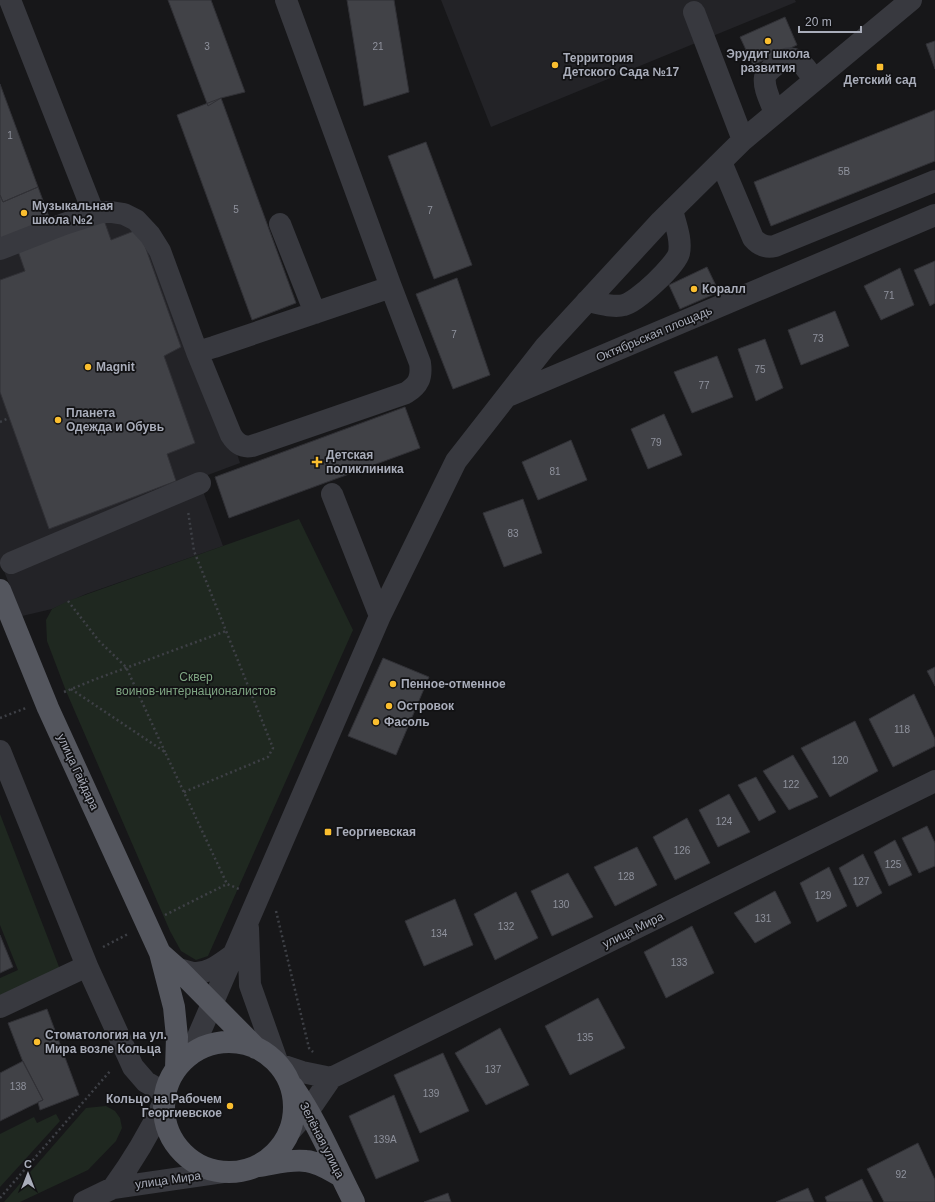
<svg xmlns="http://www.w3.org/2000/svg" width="935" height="1202" viewBox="0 0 935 1202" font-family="Arial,sans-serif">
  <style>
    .built { fill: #232327 }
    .green { fill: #1f2820 }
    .building { fill: #414247; stroke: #313136 }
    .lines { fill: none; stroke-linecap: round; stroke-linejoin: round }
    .path { stroke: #3e4046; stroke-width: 2.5; stroke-dasharray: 2 3; stroke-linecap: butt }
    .minor { stroke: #38393f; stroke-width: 22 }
    .major { stroke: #54565e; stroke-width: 22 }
    .poi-dot { fill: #fabe2f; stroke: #121214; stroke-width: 1.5 }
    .labels { text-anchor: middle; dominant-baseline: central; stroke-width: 3.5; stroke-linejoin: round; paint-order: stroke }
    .number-label { font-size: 10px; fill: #8f929d }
    .poi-label { font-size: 12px; font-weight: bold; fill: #a9adba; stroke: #121214; text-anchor: start }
    .street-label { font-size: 12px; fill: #a9adba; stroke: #121214 }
    .park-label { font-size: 12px; fill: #7fa683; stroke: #121214 }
  </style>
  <rect width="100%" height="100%" fill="#171719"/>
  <path class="built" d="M441,0H795L796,2L491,127Z
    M136,220L231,435L240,463L197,479L200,483L223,546L86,594L52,609L22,616L0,561V249L64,224Z"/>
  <path class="green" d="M299,519L353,630L208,956L196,960L181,951L170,931L66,691L47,641L46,620L52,609L68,601Z
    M0,814L61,972L0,998V978L18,970L0,925Z
    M106,1106L115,1111L120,1118L122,1128L116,1141L88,1170L20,1202H4L86,1108Z
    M56,1114L60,1121L0,1187V1134L34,1117L37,1123Z"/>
  <path class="building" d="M168,0H211L245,92L221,98L208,106Z
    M347,0H394L409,92L364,106Z
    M785,17L797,45L753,65L740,37Z
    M935,41V69L926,44Z
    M0,84L38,187L3,202L0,195Z
    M221,98L296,303L252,320L177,115Z
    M935,110V161L771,226L754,182Z
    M426,142L472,265L434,279L388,156Z
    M38,187L52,225L0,245V195L3,202Z
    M104,220L111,240L139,229L181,347L164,356L195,443L167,454L176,481L49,529L0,392V280L25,271L18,251Z
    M935,261V303L930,306L914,270Z
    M707,267L719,292L680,309L669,285Z
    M900,268L914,305L881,320L864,286Z
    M457,278L490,375L453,389L416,294Z
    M835,311L849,346L801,365L788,330Z
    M765,339L783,388L756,401L738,349Z
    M717,356L733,397L692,413L674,372Z
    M405,407L420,448L229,518L215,477Z
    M664,414L682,455L648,469L631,429Z
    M571,440L587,480L538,500L522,462Z
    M523,499L542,553L504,567L483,513Z
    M383,658L429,677L396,755L348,736Z
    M935,667V686L927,671Z
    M914,694L935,739V746L893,767L869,719Z
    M855,721L878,771L830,797L801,748Z
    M793,755L818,797L789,810L763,771Z
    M756,777L776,812L759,821L738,785Z
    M729,794L750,832L718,847L699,810Z
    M687,818L710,863L675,880L653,837Z
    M927,826L935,843V866L919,873L902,838Z
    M895,840L912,875L889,886L874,852Z
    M637,847L657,885L615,906L594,867Z
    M863,854L882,893L857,907L839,868Z
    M829,867L847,906L817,922L800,883Z
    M568,873L593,917L552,936L531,891Z
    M775,891L791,923L755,943L734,913Z
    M516,892L538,938L495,960L474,914Z
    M455,899L473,945L424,966L405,921Z
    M692,926L714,973L666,998L644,952Z
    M0,935L13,967L0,973Z
    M598,998L625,1048L570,1075L545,1026Z
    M47,1009L79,1095L40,1110L38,1102L43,1100L23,1062L8,1023Z
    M500,1028L529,1085L486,1105L455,1053Z
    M443,1053L469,1111L420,1133L394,1075Z
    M23,1061L43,1100L0,1121V1073Z
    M394,1095L419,1161L376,1179L349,1116Z
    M918,1143L935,1180V1202H884L867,1169Z
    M862,1179L873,1202H827L825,1197Z
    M808,1188L814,1202H776Z
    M448,1193L451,1202H424Z"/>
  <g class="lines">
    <path class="path" d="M0,422L9,418
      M68,601L99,641L126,667L165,752
      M71,689L165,752L227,884
      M64,692L96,679L226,631
      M0,718L26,708
      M184,792L268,757L273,748L194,551L188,511
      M276,911L309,1048L313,1052
      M165,915L227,884L239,889
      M103,947L128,934
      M0,1198L111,1070"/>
    <path class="minor" d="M10,0L94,214
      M694,12L743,140
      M775,113C771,102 763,88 765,77C767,71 772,68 776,65C795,49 804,65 814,80
      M721,162L753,238C759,245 766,248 775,246L935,181
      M280,224L315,313
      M0,249L64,224L101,212H111L124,214L136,220L150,235L160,251L197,352L214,347L391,287L286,0
      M587,301C599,303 613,308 624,305C637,302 676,265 679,253C682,239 675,223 672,210
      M197,352L231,435C236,443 242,448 252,446L406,393C419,385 422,377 420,363L391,287
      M510,395L935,215
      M332,494L380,616
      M11,563L200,483
      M0,751L87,966
      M248,928L250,985L278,1064L302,1072L331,1078
      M178,969C183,970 189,972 194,973C209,974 221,963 233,955
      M0,1007L87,966L133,1067L146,1082L165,1093
      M190,1055L380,616L456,461L545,347L661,221L743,140L911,0
      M289,1132L309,1110L331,1078L935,781
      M113,1188C132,1162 149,1134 163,1104
      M84,1202L113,1188L223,1172"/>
    <path class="major" d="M0,590L48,708L160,953L174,1007L177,1037L176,1068
      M160,953L178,969L256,1048
      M164 1107a65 65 0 1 1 130 0a65 65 0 1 1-130 0Z
      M293,1087C318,1123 334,1163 354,1202
      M258,1166C273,1164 290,1159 306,1161C318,1162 330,1170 341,1176"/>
  </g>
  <g class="poi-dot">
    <circle cx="768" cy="41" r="4"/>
    <circle cx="555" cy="65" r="4"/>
    <rect x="876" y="63" width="8" height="8" rx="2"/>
    <circle cx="24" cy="213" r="4"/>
    <circle cx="694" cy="289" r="4"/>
    <circle cx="88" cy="367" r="4"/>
    <circle cx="58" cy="420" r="4"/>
    <path d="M315 456h4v4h4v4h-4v4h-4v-4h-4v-4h4z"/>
    <circle cx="393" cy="684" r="4"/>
    <circle cx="389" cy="706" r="4"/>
    <circle cx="376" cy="722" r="4"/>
    <rect x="324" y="828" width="8" height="8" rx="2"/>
    <circle cx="37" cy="1042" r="4"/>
    <circle cx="230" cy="1106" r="4"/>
  </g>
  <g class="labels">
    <g class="number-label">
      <text x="207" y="46">3</text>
      <text x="378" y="46">21</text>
      <text x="10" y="135">1</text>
      <text x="844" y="171">5В</text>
      <text x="236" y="209">5</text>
      <text x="430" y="210">7</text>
      <text x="889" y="295">71</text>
      <text x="454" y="334">7</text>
      <text x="818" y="338">73</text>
      <text x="760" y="369">75</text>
      <text x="704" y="385">77</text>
      <text x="656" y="442">79</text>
      <text x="555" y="471">81</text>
      <text x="513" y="533">83</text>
      <text x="902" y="729">118</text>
      <text x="840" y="760">120</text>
      <text x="791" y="784">122</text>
      <text x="724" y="821">124</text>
      <text x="682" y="850">126</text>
      <text x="893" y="864">125</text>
      <text x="626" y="876">128</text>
      <text x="861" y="881">127</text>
      <text x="823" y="895">129</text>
      <text x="561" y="904">130</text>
      <text x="763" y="918">131</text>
      <text x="506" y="926">132</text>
      <text x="439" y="933">134</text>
      <text x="679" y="962">133</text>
      <text x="585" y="1037">135</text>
      <text x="493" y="1069">137</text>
      <text x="18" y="1086">138</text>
      <text x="431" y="1093">139</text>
      <text x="385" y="1139">139А</text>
      <text x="901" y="1174">92</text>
    </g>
    <g class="poi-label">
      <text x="768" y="54" text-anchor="middle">Эрудит школа<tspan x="768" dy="14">развития</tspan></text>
      <text x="563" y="58">Территория<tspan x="563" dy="14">Детского Сада №17</tspan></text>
      <text x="880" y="80" text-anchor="middle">Детский сад</text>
      <text x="32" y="206">Музыкальная<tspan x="32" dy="14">школа №2</tspan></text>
      <text x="702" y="289">Коралл</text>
      <text x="96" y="367">Magnit</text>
      <text x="66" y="413">Планета<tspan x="66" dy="14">Одежда и Обувь</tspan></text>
      <text x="326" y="455">Детская<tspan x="326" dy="14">поликлиника</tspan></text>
      <text x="401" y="684">Пенное-отменное</text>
      <text x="397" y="706">Островок</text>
      <text x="384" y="722">Фасоль</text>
      <text x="336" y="832">Георгиевская</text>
      <text x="45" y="1035">Стоматология на ул.<tspan x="45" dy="14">Мира возле Кольца</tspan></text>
      <text x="222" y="1099" text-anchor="end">Кольцо на Рабочем<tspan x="222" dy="14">Георгиевское</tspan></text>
    </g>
    <g class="street-label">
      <text transform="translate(654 334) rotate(-23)">Октябрьская площадь</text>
      <text transform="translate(78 772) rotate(65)">улица Гайдара</text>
      <text transform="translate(633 930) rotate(-26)">улица Мира</text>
      <text transform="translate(322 1140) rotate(63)">Зелёная улица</text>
      <text transform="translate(168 1180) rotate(-8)">улица Мира</text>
    </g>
    <g class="park-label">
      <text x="196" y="677">Сквер<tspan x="196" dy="14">воинов-интернационалистов</tspan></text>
    </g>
  </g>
  <g transform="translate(28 1174)" stroke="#121214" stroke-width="3" paint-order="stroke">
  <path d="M0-3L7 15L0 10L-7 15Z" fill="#a9adba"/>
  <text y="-6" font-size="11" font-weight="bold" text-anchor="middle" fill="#a9adba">С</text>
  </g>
  <path d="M799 26v6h62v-6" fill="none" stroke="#a9adba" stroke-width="2"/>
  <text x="805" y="26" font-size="12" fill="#a9adba" stroke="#121214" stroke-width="3" paint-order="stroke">20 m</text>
</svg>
